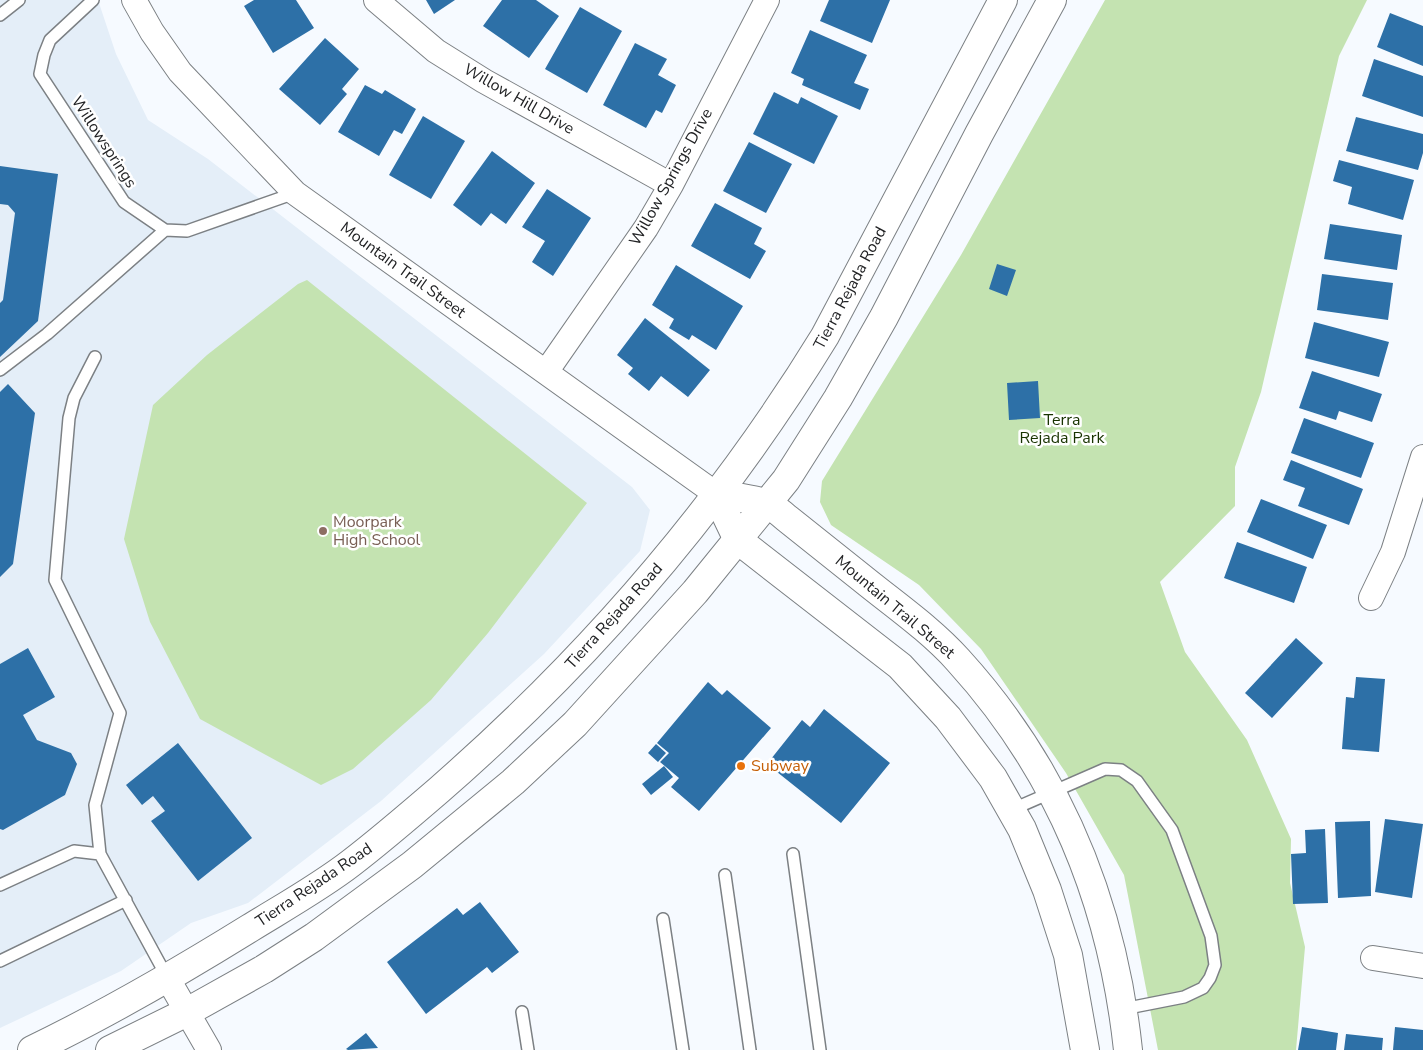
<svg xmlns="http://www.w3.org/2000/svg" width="1423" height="1050" viewBox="0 0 1423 1050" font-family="'Nunito Sans',sans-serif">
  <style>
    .built { fill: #e4eef8 }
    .green { fill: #c4e3b1 }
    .building { fill: #2d70a7 }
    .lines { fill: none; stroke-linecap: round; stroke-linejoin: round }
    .service-casing { stroke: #7c8084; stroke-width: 14 }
    .minor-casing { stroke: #7c8084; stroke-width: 26 }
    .tertiary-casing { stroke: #7c8084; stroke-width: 30 }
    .secondary-casing { stroke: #7c8084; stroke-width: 30 }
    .service { stroke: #fff; stroke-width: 11 }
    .minor { stroke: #fff; stroke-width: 24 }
    .tertiary { stroke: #fff; stroke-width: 28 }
    .secondary { stroke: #fff; stroke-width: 28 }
    .education-dot { fill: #8d6e63; stroke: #fff; stroke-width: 2 }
    .food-dot { fill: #e8710a; stroke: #fff; stroke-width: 2 }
    .labels { text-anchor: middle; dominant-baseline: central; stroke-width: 5; stroke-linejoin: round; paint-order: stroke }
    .street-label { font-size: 16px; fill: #222325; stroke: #fff }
    .park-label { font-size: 16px; fill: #183300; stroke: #fff }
    .education-label { font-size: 16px; fill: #785e54; stroke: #fff; text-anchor: start }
    .food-label { font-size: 16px; fill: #c56008; stroke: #fff; text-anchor: start }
  </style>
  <rect width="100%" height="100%" fill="#f6faff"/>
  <path class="built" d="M0,0H98L116,54L148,120L208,159L632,487L650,510L640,551L544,654L381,801L248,903L191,923L121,971L0,1028Z"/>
  <path class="green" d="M1105,0H1367L1339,56L1261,392L1235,467V506L1160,582L1185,652L1247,740L1291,839L1290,883L1305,947L1296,1050H1158L1124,875L1066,773L981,649L919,585L831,525L820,502L822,481L961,255Z
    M307,280L587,503L488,633L431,700L353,769L321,785L200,719L150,622L124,539L153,405L207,355L298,284Z"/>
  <path class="building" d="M254,0H296L314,28L273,53L244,6Z
    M426,0H455L434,14Z
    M502,0H536L559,16L529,58L483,26Z
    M829,0H890L872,43L820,21Z
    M580,7L622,31L587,93L545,69Z
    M1390,13L1423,26V66L1377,47Z
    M810,30L867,55L854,83L869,89L860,110L802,85L804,79L791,73Z
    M325,38L359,69L342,89L347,94L320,125L279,89Z
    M635,43L667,59L658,75L676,85L662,113L656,110L646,128L603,105Z
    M1374,59L1423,76V117L1362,96Z
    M365,85L382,94L385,90L416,109L402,134L394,130L379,156L338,132Z
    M774,92L798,104L801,97L838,116L814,164L753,134Z
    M423,116L465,141L431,199L389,175Z
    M1356,117L1423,134V153L1418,170L1346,151Z
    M749,142L792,164L766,213L723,191Z
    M492,151L535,183L506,224L491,213L481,226L453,205Z
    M1339,160L1414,180L1403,220L1348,204L1352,187L1333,181Z
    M0,166L58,174L38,321L0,357V303L3,300L15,213L8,205L0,204Z
    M547,189L591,218L553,276L532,262L545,241L522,227Z
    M715,203L762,228L754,244L766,251L750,279L691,246Z
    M1330,224L1402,235L1397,270L1324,259Z
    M997,264L1016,270L1007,296L989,289Z
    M676,265L743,306L716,350L692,335L689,340L669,328L674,319L652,305Z
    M1322,274L1393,283L1388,320L1317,310Z
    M645,318L710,370L688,397L661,376L649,391L628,374L633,368L617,355Z
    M1314,322L1389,342L1379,377L1305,358Z
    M1312,371L1382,394L1372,422L1339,411L1336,420L1299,408Z
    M1038,381L1040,418L1009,420L1007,383Z
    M8,384L35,413L13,564L0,577V392Z
    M1304,418L1374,443L1361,478L1291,453Z
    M1291,460L1363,489L1349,525L1298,506L1305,488L1283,480Z
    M1261,499L1327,525L1313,559L1247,532Z
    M1237,542L1307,567L1294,603L1224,578Z
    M1296,638L1323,663L1272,718L1245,693Z
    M28,648L55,697L23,715L37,740L71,753L77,764L65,795L3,830L0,829V664Z
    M1356,677L1385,679L1379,752L1342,749L1346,697L1354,698Z
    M708,682L722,695L727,690L771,728L699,811L671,787L679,778L660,762L669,753L657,743Z
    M824,709L890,763L841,823L767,764L802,720L810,727Z
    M178,743L252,838L198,881L151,821L165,811L153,796L142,805L126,785Z
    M656,744L666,753L658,762L648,753Z
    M664,766L673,777L651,795L642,784Z
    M1385,819L1423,824L1412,898L1375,892Z
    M1370,821L1371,896L1338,898L1335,822Z
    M1325,829L1328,903L1293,904L1291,854L1306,853L1305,830Z
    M480,902L519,952L492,973L487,967L426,1014L387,962L457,908L463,915Z
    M1302,1027L1338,1033L1336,1050H1298Z
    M1395,1027L1423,1030V1050H1393Z
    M366,1033L378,1048L348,1050L346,1049Z
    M1346,1034L1383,1038L1382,1050H1344Z"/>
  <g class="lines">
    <g class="service-casing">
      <path id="service" d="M93,0L50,40L44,55L40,74L124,202L165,230L187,231L295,193
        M0,15L19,0
        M95,357L74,398L69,418L55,580L120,713L95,805L100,854
        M0,370L47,334L165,230
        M1011,810L1105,769L1121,770L1137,781L1172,830L1211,936L1215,965L1210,978L1203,988L1184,997L1123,1009
        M793,854L820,1050
        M725,875L750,1050
        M0,885L74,851L100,854L167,977
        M663,919L683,1050
        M0,961L126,900
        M522,1012L528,1050"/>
    </g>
    <g class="minor-casing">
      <path id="minor" d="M134,0L152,32L180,72L295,193L716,494
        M376,0L436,51L484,81L671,185
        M546,372L646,228L671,185L767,0
        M1371,598L1393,552L1423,457
        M1373,958L1423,966
        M168,979L209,1050"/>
    </g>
    <g class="tertiary-casing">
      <path id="tertiary" d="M716,494C732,497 749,498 765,503C773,505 782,515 789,520C814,540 838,559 863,579C895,605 930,629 958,660C1059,771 1112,901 1128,1050
        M716,494L738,540L900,666L948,718L993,778L1022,829L1047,890L1068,955L1085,1050"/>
    </g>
    <g class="secondary-casing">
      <path id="secondary" d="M32,1050C107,1014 179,972 250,928C284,907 320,887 351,863C381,840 410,815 439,790C589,659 721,506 825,336L1003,0
        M110,1050L187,1012L264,969L314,937L412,865L513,782L575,724L695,592L786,480L838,398L884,317L979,134L1052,0"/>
    </g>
    <use href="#service" class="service"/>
    <use href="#minor" class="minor"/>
    <use href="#tertiary" class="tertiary"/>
    <use href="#secondary" class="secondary"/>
  </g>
  <circle class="education-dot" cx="323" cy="531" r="5"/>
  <circle class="food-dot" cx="741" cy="766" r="5"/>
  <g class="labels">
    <g class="street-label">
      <text transform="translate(519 99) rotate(30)">Willow Hill Drive</text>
      <text transform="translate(104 142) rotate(57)">Willowsprings</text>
      <text transform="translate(671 177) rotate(-61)">Willow Springs Drive</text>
      <text transform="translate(403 270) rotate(36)">Mountain Trail Street</text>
      <text transform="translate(850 288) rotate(-62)">Tierra Rejada Road</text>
      <text transform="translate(895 607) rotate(40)">Mountain Trail Street</text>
      <text transform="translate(614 616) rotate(-48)">Tierra Rejada Road</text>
      <text transform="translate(314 885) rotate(-34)">Tierra Rejada Road</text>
    </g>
    <g class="park-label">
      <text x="1062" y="420">Terra<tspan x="1062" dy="18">Rejada Park</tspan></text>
    </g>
    <g class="education-label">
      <text x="333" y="522">Moorpark<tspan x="333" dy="18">High School</tspan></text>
    </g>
    <g class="food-label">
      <text x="751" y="766">Subway</text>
    </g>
  </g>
</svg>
